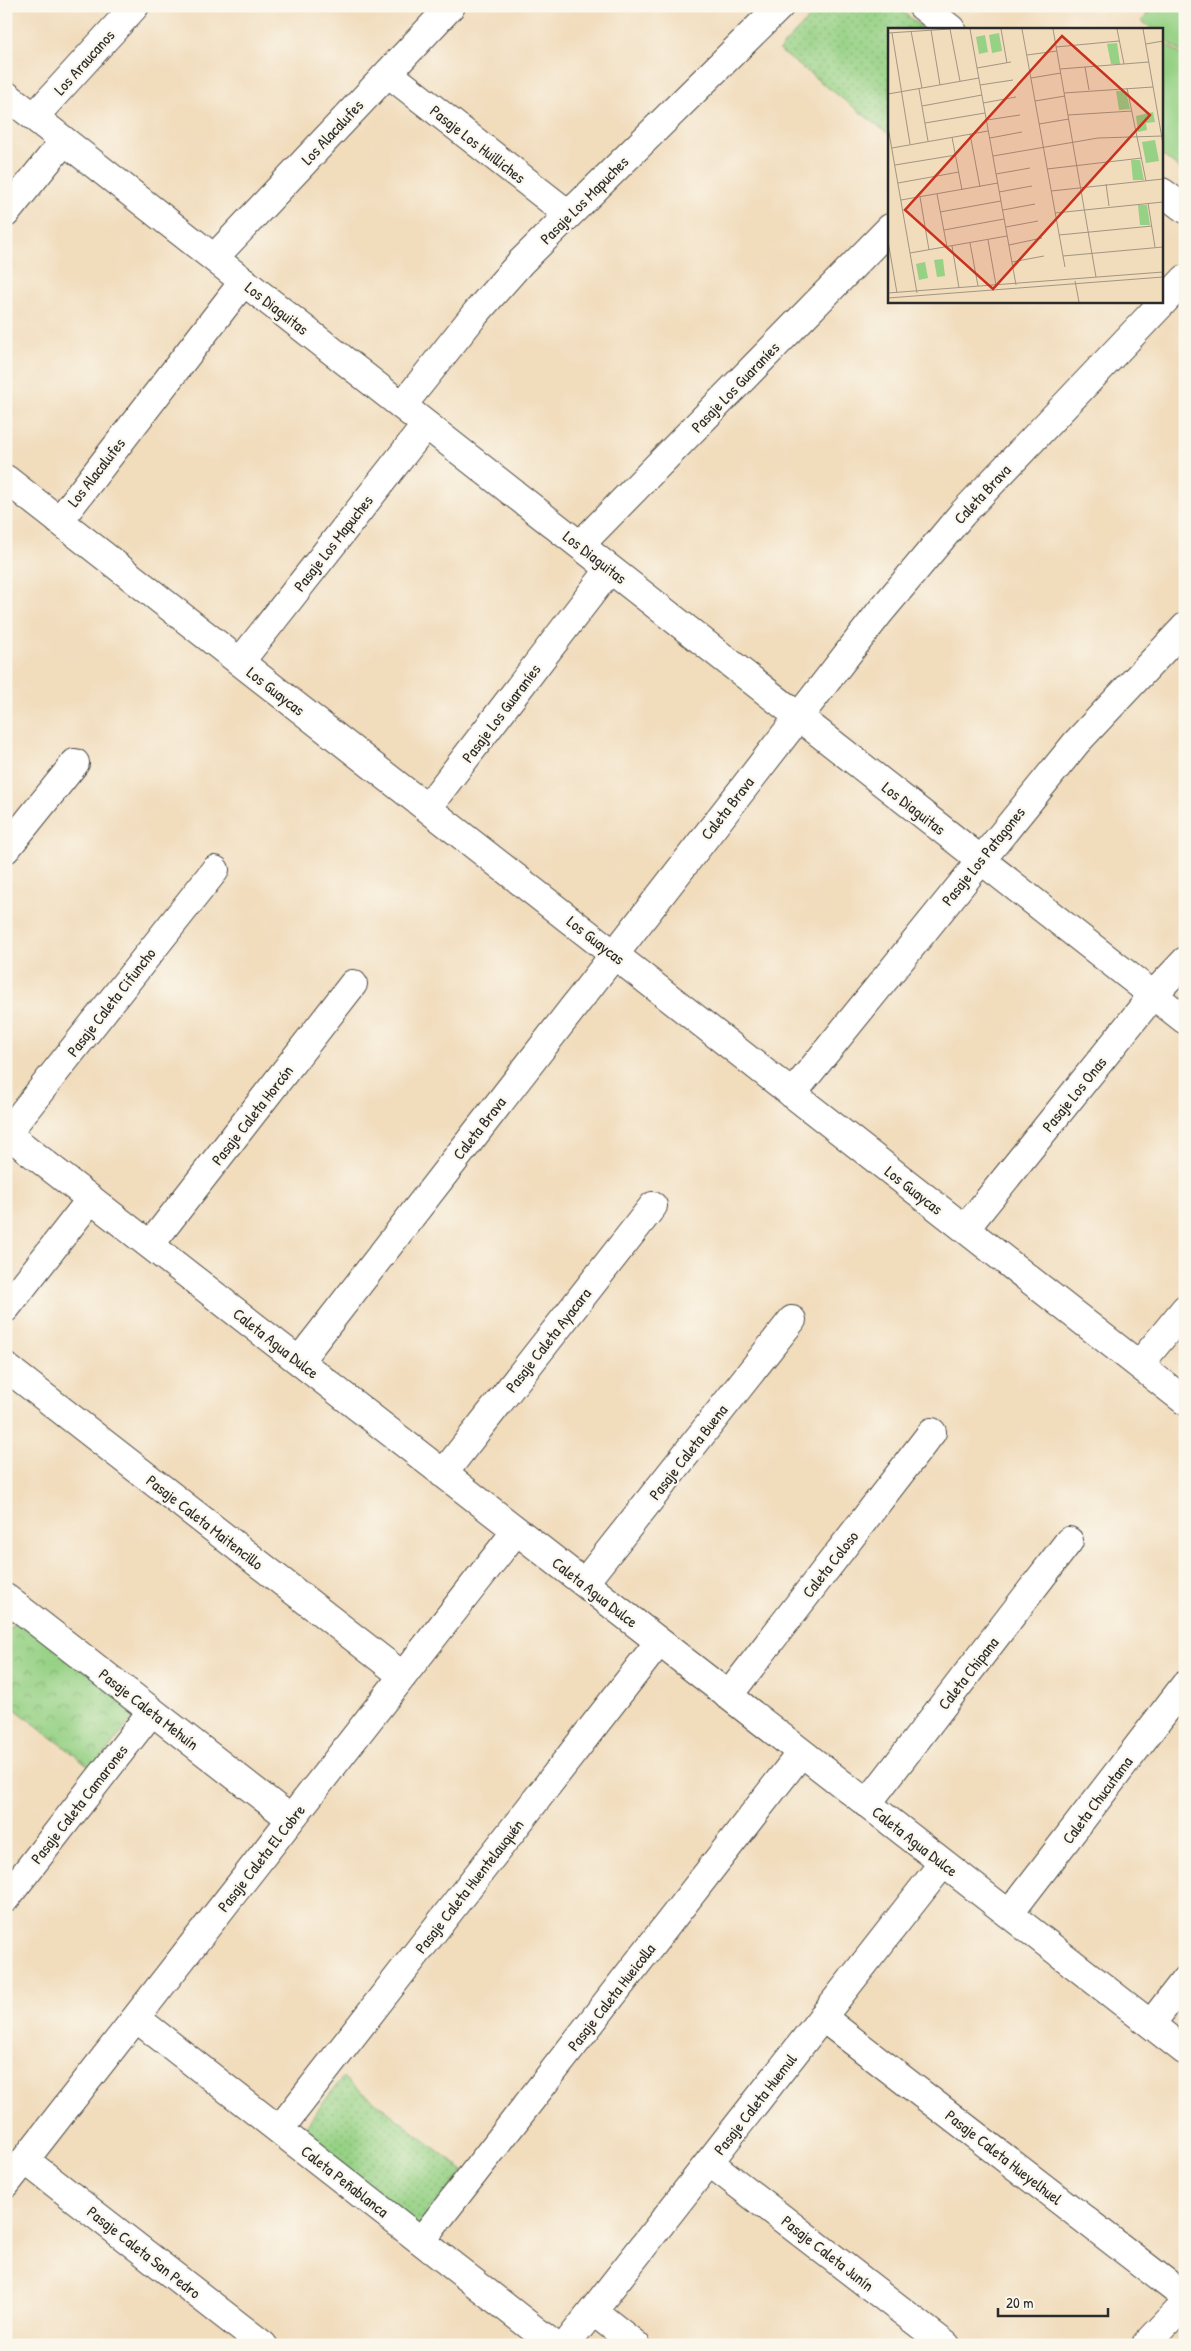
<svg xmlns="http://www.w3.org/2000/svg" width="1191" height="2351" viewBox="0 0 1191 2351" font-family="'Patrick Hand',sans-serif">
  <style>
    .grass { fill: url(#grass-dots); stroke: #607e58 }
    .park { fill: url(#park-crowns); stroke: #607e58 }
    .pitch { fill: #96d185; stroke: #607e58 }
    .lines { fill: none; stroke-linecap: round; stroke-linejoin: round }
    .minor-casing { stroke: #494641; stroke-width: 30 }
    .major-casing { stroke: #494641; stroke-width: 30 }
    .minor { stroke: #fff; stroke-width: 28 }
    .major { stroke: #fff; stroke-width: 28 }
    .labels { text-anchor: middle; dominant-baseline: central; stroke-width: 4.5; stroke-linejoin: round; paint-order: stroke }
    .street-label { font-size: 16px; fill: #2b2b2b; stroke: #fbf7ec }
    .inset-road { fill: none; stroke: #a29582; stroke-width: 1 }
    .view { fill: #c8321e; fill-opacity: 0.15; stroke: #c8321e; stroke-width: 2.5 }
    .inset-edge { fill: none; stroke: #2b2b2b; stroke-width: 2.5 }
  </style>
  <defs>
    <pattern id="grass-dots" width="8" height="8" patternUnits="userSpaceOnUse" patternTransform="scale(1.25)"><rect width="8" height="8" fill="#96d185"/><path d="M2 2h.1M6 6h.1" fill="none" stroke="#7baa6d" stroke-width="1.8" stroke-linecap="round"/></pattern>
    <pattern id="park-crowns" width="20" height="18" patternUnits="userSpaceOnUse" patternTransform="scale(1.25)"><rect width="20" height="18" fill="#96d185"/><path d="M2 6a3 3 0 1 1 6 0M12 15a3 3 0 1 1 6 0" fill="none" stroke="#7baa6d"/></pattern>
  </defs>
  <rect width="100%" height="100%" fill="#fbf7ec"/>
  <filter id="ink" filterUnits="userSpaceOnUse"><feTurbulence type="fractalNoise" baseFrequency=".02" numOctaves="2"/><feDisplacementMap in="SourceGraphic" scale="10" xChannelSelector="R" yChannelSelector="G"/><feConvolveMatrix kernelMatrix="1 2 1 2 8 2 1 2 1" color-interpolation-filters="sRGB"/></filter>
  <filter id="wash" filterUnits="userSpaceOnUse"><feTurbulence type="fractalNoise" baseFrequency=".0096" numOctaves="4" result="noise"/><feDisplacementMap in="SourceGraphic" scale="20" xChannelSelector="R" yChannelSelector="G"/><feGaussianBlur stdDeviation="1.12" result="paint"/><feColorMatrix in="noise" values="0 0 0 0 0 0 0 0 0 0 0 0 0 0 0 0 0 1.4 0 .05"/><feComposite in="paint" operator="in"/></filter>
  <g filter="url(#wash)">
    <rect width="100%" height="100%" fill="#f1dcbc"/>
    <path class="grass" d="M821,6H896L924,29H890V135L779,50Z
      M343,2077L464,2171L418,2229L298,2136Z"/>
    <path class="park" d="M18,1617L139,1710L93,1769L6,1702V1633Z"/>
    <path class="pitch" d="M1153,6H1185V55L1162,37V29H1152L1142,21Z
      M1162,40L1185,58V173L1162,155Z"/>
  </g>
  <g filter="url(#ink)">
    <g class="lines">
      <g class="minor-casing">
        <path id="minor" d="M922,6L951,29
          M388,73L568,214
          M6,95L1185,1020
          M34,117L135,6
          M1162,192L1185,209
          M6,213L64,141
          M214,258L451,6
          M402,406L476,313L521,262L780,6
          M6,479L1185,1401
          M59,521L244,281
          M580,545L890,228
          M240,662L426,425
          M427,808L610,569
          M6,849L75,763
          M792,1094L1076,743L1185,627
          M6,1133L1185,2051
          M7,1133L215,870
          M965,1229L1153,995L1185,961
          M150,1245L353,984
          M6,1308L91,1199
          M299,1361L880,612L962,514L1185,279
          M1139,1365L1185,1309
          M6,1367L403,1676
          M443,1474L653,1206
          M584,1583L792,1320
          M6,1598L291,1819
          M728,1696L932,1432
          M867,1804L1069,1541
          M6,1898L152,1711
          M1009,1914L1185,1685
          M822,2017L1185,2297
          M136,2018L554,2345
          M1151,2024L1185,1980
          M279,2130L659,1642
          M25,2160L263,2345
          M709,2162L946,2345
          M6,2184L516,1531
          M421,2241L801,1753
          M593,2311L636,2345
          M566,2345L943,1863"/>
      </g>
      <g class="major-casing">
        <path id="major" d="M1146,2345L1185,2304"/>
      </g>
      <use href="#minor" class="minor"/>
      <use href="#major" class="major"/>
    </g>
  </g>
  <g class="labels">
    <g class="street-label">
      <text transform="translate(84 62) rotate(-48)">Los Araucanos</text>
      <text transform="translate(332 132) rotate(-47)">Los Alacalufes</text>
      <text transform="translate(478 144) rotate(38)">Pasaje Los Huilliches</text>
      <text transform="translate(584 200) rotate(-45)">Pasaje Los Mapuches</text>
      <text transform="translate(277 308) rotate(38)">Los Diaguitas</text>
      <text transform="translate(735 387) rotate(-46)">Pasaje Los Guaraníes</text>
      <text transform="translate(96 472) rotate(-52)">Los Alacalufes</text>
      <text transform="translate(982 494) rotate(-47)">Caleta Brava</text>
      <text transform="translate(333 543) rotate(-52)">Pasaje Los Mapuches</text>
      <text transform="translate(595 557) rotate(38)">Los Diaguitas</text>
      <text transform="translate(276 691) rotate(38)">Los Guaycas</text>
      <text transform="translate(501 713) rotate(-53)">Pasaje Los Guaraníes</text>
      <text transform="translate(727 808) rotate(-52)">Caleta Brava</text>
      <text transform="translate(914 808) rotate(38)">Los Diaguitas</text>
      <text transform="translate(983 856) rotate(-51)">Pasaje Los Patagones</text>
      <text transform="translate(596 940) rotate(38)">Los Guaycas</text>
      <text transform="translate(111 1002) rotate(-52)">Pasaje Caleta Cifuncho</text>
      <text transform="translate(1074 1094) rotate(-51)">Pasaje Los Onas</text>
      <text transform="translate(252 1115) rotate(-52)">Pasaje Caleta Horcón</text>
      <text transform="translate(479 1128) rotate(-52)">Caleta Brava</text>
      <text transform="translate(914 1190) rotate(38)">Los Guaycas</text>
      <text transform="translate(548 1340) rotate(-52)">Pasaje Caleta Ayacara</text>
      <text transform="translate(276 1343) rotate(38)">Caleta Agua Dulce</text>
      <text transform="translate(688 1452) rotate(-52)">Pasaje Caleta Buena</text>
      <text transform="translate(205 1522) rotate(38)">Pasaje Caleta Maitencillo</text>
      <text transform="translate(830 1564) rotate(-52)">Caleta Coloso</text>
      <text transform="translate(595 1592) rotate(38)">Caleta Agua Dulce</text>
      <text transform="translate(968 1673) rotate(-52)">Caleta Chipana</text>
      <text transform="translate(149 1709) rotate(38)">Pasaje Caleta Mehuín</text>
      <text transform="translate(1097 1800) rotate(-53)">Caleta Chucutama</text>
      <text transform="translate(79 1804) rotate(-52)">Pasaje Caleta Camarones</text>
      <text transform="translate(915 1841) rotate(38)">Caleta Agua Dulce</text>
      <text transform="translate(261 1858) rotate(-52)">Pasaje Caleta El Cobre</text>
      <text transform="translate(469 1886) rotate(-52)">Pasaje Caleta Huentelauquén</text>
      <text transform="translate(611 1997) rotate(-52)">Pasaje Caleta Hueicolla</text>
      <text transform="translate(755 2104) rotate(-52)">Pasaje Caleta Huemul</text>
      <text transform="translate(1004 2157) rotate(38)">Pasaje Caleta Hueyelhuel</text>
      <text transform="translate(345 2181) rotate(38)">Caleta Peñablanca</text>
      <text transform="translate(144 2252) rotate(38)">Pasaje Caleta San Pedro</text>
      <text transform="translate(828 2253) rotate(38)">Pasaje Caleta Junín</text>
    </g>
  </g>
  <g transform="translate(888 28)">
    <rect width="275" height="275" fill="#f1dcbc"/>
    <path d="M228,63H238L242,81L231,82Z" fill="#96d185"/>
    <path d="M229,15L232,36H223L219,16ZM243,132H252L256,152H245ZM250,177H259L262,197H252Z" fill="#96d185"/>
    <path d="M111,5L114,23L104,25L101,7ZM97,7L100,24L91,26L88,9ZM265,84L267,94L258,95L259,102L250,104L248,88ZM267,112L271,133L258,135L254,114ZM55,231L57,248L49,249L46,232ZM37,234L40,250L31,252L28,236Z" fill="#96d185"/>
    <path class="inset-road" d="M62,1L72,53M82,1L128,257M113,1L119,35M134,1L177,239M165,1L208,249M229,1L236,36M255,1L275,116M43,2L52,57M23,3L34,60M0,5L62,1M4,5L22,116M258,16L275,13M168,19L231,13M139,27L169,23M197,39L201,62M89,40L123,34M172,41L261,34M143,50L173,45M92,57L125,52M239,60L258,153M31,61L40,113M176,65L265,59M0,66L91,50M147,73L177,68M95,75L128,69M34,78L94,67M180,87L244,83M99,92L132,87M37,95L97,85M151,96L181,91M0,99L29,265M82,106L92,159M64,109L74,162M102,110L134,104M4,120L100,103M105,128L210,110L275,108M7,137L68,127M159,141L254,130M108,146L142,140M10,155L71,144M218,156L221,178M163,163L275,151M111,164L144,158M49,166L59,219M32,169L41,222M13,172L110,155M260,175L267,219M115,182L147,176M52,184L113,173M167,185L275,174M118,199L150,193M56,202L116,191M171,207L264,198M100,212L108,257M0,213L9,265M82,215L90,258M121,217L154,210M64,218L71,260M22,225L119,208M175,228L275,219M124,234L156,228M187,253L191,274M0,265L275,244M0,270L275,249"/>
    <path class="view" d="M174,8L262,87L105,261L17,182Z"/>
    <rect width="275" height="275" class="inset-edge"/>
  </g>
  <rect width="1191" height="2351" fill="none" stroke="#fbf7ec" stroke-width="25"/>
  <path d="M998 2308v8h110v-8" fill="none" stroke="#2b2b2b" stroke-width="2.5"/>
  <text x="1006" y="2308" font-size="15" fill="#2b2b2b" stroke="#fbf7ec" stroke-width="4" paint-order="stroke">20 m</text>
</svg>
